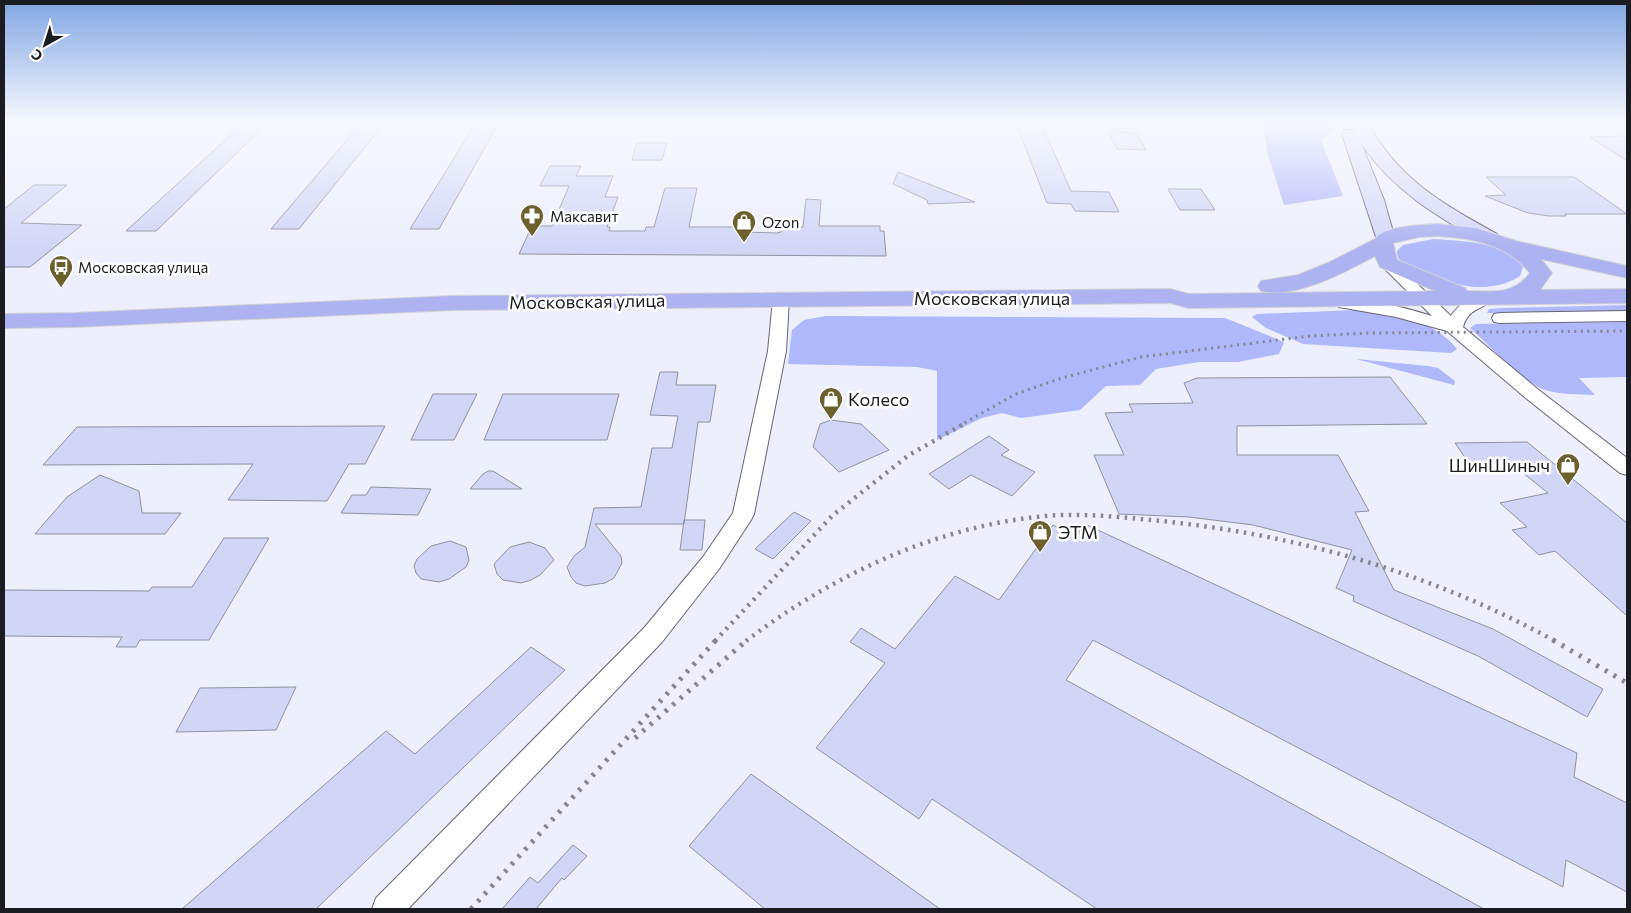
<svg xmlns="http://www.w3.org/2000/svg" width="1631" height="913" viewBox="0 0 1631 913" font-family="Commissioner,sans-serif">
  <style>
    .green { fill: #aeb8fb }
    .building { fill: #d1d6f6; stroke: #8e91a0 }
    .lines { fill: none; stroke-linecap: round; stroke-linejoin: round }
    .street-casing { stroke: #646775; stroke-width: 2 }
    .secondary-casing { stroke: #646775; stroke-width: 2 }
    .primary-casing { stroke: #d1d2d3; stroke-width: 2 }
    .street { fill: #fff; fill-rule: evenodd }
    .secondary { fill: #d6d9f8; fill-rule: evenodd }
    .primary { fill: #adb2f0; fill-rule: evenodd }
    .rail-far2 { stroke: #858690; stroke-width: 3; stroke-dasharray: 2 4.5; stroke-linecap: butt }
    .rail-far1 { stroke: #858690; stroke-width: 4.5; stroke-dasharray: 2.5 5.5; stroke-linecap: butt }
    .rail { stroke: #858690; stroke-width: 5; stroke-dasharray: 3 7; stroke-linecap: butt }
    .labels { text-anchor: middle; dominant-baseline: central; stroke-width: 5; stroke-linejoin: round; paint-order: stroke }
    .far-poi-label { font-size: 15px; fill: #1b1c22; stroke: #fff; text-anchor: start }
    .street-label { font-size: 18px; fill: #1b1c22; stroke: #fff }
    .poi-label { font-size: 18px; fill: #1b1c22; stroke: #fff; text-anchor: start }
  </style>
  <rect width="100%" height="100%" fill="#edeffc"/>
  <path class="green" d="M1262,121H1332L1335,128L1321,140L1343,196L1284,205L1268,155Z
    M1433,239C1463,241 1503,241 1523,267L1520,276C1489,296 1451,285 1420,272C1409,268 1397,265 1397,251L1403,245Z
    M1627,305V311L1487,313L1489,309L1502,308Z
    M1357,310C1392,311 1434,320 1457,349L1451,353L1303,344L1266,328L1252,317L1257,314Z
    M826,316L1225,318L1284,342L1279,354L1238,362H1199L1156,369L1140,385L1106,386L1080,410L1021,418L1002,413L982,418L937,440V371L917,367L788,364L792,330L804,320Z
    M1627,322V377L1579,378L1595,395C1578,394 1561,395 1545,390C1524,383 1488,344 1470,328L1476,324Z
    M1356,359L1428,366L1438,368L1455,381L1454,385Z"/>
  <path class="building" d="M246,121H270L156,231H126Z
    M363,121H386L299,229H271Z
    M477,121H500L439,229H410Z
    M1015,121H1040L1071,191L1109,192L1119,212L1075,211L1071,204L1047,203Z
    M1108,132L1137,133L1146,150L1117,149Z
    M1627,136V161L1590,137Z
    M637,143H667L662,160H632Z
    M550,166H581L576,176H613L605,197H618L607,227H610L609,231H645L646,227H654L665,188H697L689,227H745V232L777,233L781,232V227H803L806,199L821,200L819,226H880V231H884L886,256L519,254L532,226H552L569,186H540Z
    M898,172L975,202L928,204L927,200L893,184Z
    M1486,177H1574L1627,214H1565L1566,216H1549L1528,213L1485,196L1506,195Z
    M34,185H67L21,223L82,225L30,267H4V209Z
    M1168,189H1201L1215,210H1180Z
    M660,372H678L676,385H716L710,422H698L684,524H595L621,556L622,563L614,578L605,583L585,586L576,583L571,577L567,567L574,556L585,547L594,508L641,507L652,448H672L678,416L650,415Z
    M1390,377L1427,424L1237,426V455H1338L1369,511L1355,512L1394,590L1493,629L1603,689L1587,717L1478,656L1353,601L1354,596L1336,588L1352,550L1253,525L1189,517L1119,514L1094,455H1124L1105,413L1133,412L1129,404L1193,403L1184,383L1197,378Z
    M433,394H477L454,440H411Z
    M503,394H619L607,440H484Z
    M831,420L861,424L889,450L839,472L813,447L820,424Z
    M385,426L365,464H349L327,501L228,500L253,464L43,465L77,427Z
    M989,436L1009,450L1001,455L1035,472L1012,496L971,475L949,489L929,474Z
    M1527,442L1627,523V616L1555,551L1539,555L1512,530L1527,527L1500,503L1548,493L1518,469L1471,466L1455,443Z
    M488,471H493L522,489H470L483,474Z
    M100,475L139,491L142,513H181L165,534H35L67,497Z
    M371,487L431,489L418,515L341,513L352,495H366Z
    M794,512L811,521L773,559L755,549Z
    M684,520H705L702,550H680Z
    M1085,524L1577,753L1574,777L1627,803V892L1566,860L1563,887L1093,640L1066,680L1484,909H1097L932,799L919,819L816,748L885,663L850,642L861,628L895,649L955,576L999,600L1053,525L1076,536Z
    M224,538H269L209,640H140L136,647H116L122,637L4,636V590L149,591L152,587H192Z
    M450,541L466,547L469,560L466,567L449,579L439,582L421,579L416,573L414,566L417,559L431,546Z
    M529,542L545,548L554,560L540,575L531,580L521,583L503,580L497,574L494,564L510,547Z
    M531,647L565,670L316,909H182L386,731L415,754Z
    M296,687L276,730L176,732L200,688Z
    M751,774L940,909H765L689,846Z
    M573,845L587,856L564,880L562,878L536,909H502L530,877L538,883Z"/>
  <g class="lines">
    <g class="street-casing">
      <path id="street" d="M1387,258L1392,260L1451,316C1459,304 1475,291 1491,295L1493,298C1484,311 1469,306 1463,327L1540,391L1627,458V475L1620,473L1527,399L1447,331L1396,317L1339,307L1337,304C1346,291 1417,311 1432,316L1379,263Z
        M781,294L789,299L786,351L754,514L751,520L719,569L662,642L408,909H372L376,898L644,628L703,557L733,513L768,351L773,299Z
        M1627,311V321L1500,323L1494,322L1492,318L1494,314L1500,313Z"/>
    </g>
    <g class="secondary-casing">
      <path id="secondary" d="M1351,121H1367C1397,179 1443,204 1497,234L1500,238L1497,242L1490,244L1483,242C1436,216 1393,190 1362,145L1384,200L1395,239L1392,243L1385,245L1378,243L1342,134L1344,130H1355Z"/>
    </g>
    <g class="primary-casing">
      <path id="primary" d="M1437,224L1476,228L1516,241L1627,266V278L1541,259L1552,273L1540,290L1627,289V303L1189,308L1170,303L453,310L75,327L4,328V314L75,313L453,296L1170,289L1189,294L1435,291L1380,267L1375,256C1345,272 1296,299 1261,291L1258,286L1261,281L1298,275L1330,262L1375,239C1384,226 1422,225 1437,224ZM1437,236C1472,238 1507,244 1530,273C1513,296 1492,291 1467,291L1465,288L1397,260L1393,243L1419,237Z"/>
    </g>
    <use href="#street" class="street"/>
    <use href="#secondary" class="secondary"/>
    <use href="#primary" class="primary"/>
    <path class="rail-far2" d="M959,426L1016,394L1062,378L1141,357L1310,336L1369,333L1627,331"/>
    <path class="rail-far1" d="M715,641L833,515L909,455L962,425
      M746,641C830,577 930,529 1036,517C1077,512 1120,517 1161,521C1300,535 1433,574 1555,641"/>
    <path class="rail" d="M1553,640L1627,683
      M635,738L747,640
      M471,909L716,640"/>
  </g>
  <linearGradient id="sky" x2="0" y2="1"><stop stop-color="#81a6e3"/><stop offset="0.49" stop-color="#f7f8fe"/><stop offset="1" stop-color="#f7f8fe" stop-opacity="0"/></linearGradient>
  <rect width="1631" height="249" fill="url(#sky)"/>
  <defs>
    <g id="pharmacy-pin" transform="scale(1.25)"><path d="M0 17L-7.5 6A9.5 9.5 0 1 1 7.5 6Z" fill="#6c612e" stroke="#fff"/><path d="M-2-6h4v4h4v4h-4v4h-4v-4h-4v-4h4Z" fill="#fff"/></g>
    <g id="shop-pin" transform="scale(1.25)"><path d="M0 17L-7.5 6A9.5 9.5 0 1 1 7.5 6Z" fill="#6c612e" stroke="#fff"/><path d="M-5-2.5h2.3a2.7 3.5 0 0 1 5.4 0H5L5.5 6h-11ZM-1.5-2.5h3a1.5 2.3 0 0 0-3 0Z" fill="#fff"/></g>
    <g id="bus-pin" transform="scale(1.25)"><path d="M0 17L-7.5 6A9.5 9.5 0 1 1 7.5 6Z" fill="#6c612e" stroke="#fff"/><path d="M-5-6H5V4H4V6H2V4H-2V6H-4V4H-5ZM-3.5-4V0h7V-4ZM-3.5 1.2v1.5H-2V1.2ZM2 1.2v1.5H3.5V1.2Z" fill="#fff"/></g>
  </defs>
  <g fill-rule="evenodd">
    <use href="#pharmacy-pin" x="532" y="216"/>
    <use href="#shop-pin" x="744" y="222"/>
    <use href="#bus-pin" x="61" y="267"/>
    <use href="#shop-pin" x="831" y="399"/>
    <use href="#shop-pin" x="1568" y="465"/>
    <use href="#shop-pin" x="1040" y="532"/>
  </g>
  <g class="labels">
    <g class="far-poi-label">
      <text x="550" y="216">Максавит</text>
      <text x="762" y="222">Ozon</text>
      <text x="78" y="267">Московская улица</text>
    </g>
    <g class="street-label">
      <text x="992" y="298">Московская улица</text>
      <text transform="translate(587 301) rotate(-1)">Московская улица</text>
    </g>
    <g class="poi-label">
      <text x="848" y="399">Колесо</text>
      <text x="1550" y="465" text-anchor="end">ШинШиныч</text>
      <text x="1058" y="532">ЭТМ</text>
    </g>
  </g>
  <rect width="1631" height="913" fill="none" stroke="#1b1c22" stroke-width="10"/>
  <g transform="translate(45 45) rotate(219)" stroke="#ffffff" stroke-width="4" paint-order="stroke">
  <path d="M0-4L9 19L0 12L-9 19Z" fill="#1b1c22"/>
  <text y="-8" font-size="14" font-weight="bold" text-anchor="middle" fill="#1b1c22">С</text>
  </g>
</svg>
